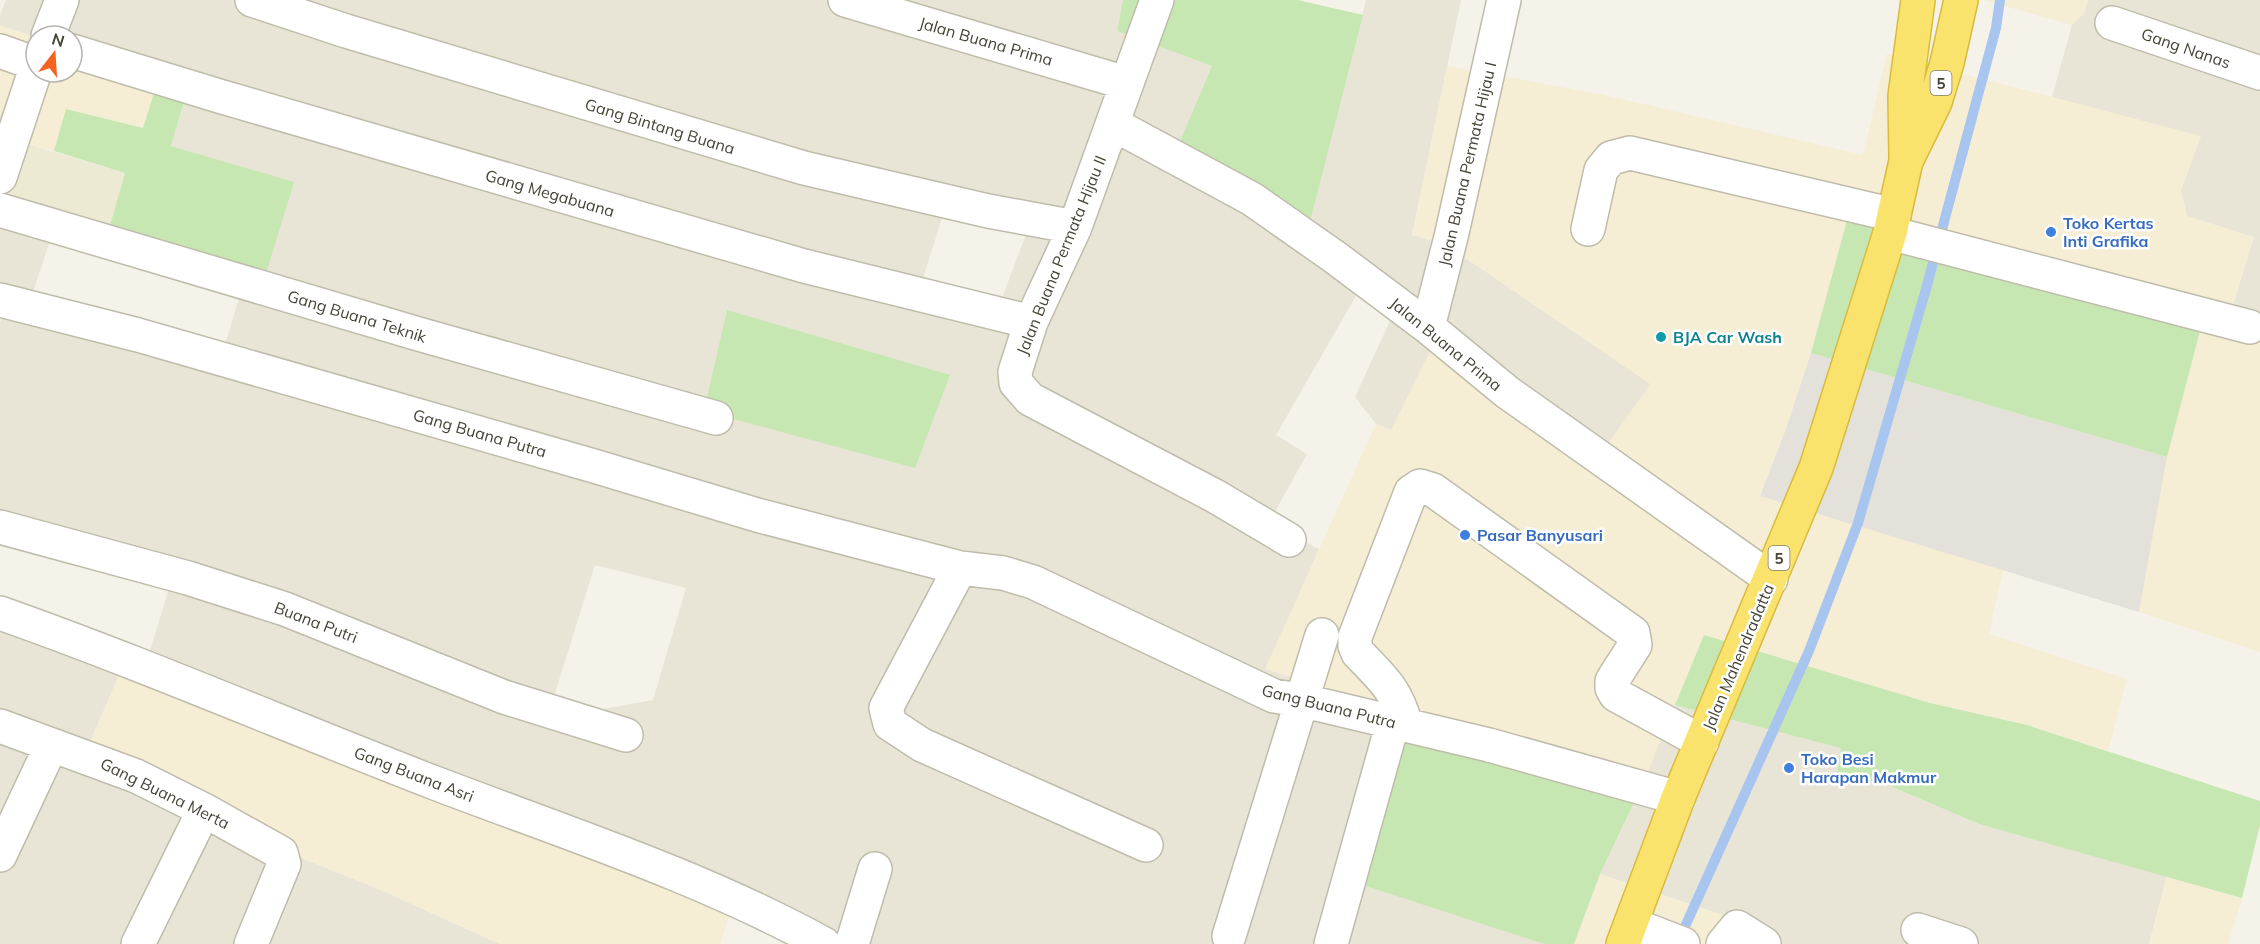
<svg xmlns="http://www.w3.org/2000/svg" width="2260" height="944" viewBox="0 0 2260 944" font-family="Mulish,sans-serif">
  <style>
    .residential { fill: #e8e5d7; fill-rule: evenodd }
    .commercial { fill: #f5edd4 }
    .industrial { fill: #e3e1da }
    .education { fill: #ecead3 }
    .green { fill: #c6e7b2 }
    .lines { fill: none; stroke-linecap: round; stroke-linejoin: round }
    .stream { stroke: #a7c5ef; stroke-width: 10 }
    .minor-casing { stroke: #bfbcab; stroke-width: 36 }
    .highway-casing { stroke: #d9bb3d; stroke-width: 36 }
    .minor { stroke: #fff; stroke-width: 33 }
    .highway { stroke: #fae36d; stroke-width: 33 }
    .shop-dot { fill: #3f7fe0; stroke: #fff; stroke-width: 2 }
    .culture-dot { fill: #0f9aa8; stroke: #fff; stroke-width: 2 }
    .labels { text-anchor: middle; dominant-baseline: central; stroke-width: 5; stroke-linejoin: round; paint-order: stroke }
    .shield { fill: #fff; stroke: #7e7c73; stroke-width: 1.5 }
    .shield-label { font-size: 15px; font-weight: bold; fill: #474437 }
    .street-label { font-size: 16px; fill: #474437; stroke: #fff }
    .shop-label { font-size: 16px; font-weight: bold; fill: #366cbe; stroke: #fff; text-anchor: start }
    .culture-label { font-size: 16px; font-weight: bold; fill: #0d838f; stroke: #fff; text-anchor: start }
  </style>
  <rect width="100%" height="100%" fill="#f4f2e9"/>
  <path class="residential" d="M6,0H1123L1117,31L1212,66L1304,244L1366,0H1461L1412,235L1445,244L1651,384L1599,457L1391,430L1376,424L1355,397L1395,310L1361,287L1276,435L1307,454L1268,524L1319,549L1266,669L1410,716L1350,881L1544,944H829L146,664L173,575L0,525V323L10,287L0,284V199L58,217L33,292L223,351L247,272L171,146L190,82L72,36L36,37L0,26V15ZM950,193L1033,216L996,314L919,291ZM595,565L686,588L653,700L547,719Z
    M2088,0H2260V310L2253,327L2228,319L2253,237L2187,216L2181,191L2052,97L2072,25L2084,13Z
    M0,609L127,657L87,749L243,835L374,887L500,944H0Z
    M1675,705L1842,748L1837,773L1890,786L1979,824L2167,875L2149,944H1780L1735,919L1600,874L1640,790Z"/>
  <path class="commercial" d="M1984,0H2088L2084,13L2072,25Z
    M0,26L36,37V72H72V48L160,74L143,128L67,109L54,151L0,136Z
    M1887,54L2201,136L2181,191L2187,216L2254,237L2229,319L2253,326L2260,310V652L2139,612L2167,457L2205,312L1849,214L1811,353L1786,429L1760,495L2003,570L1989,634L2127,679L2108,751L2027,725L1930,703L1704,635L1640,790L1265,669L1376,424L1391,430L1434,343L1599,457L1650,384L1445,244L1412,235L1447,66L1604,95L1863,155Z
    M127,657L735,897L720,944H500L374,887L243,835L87,750Z
    M1600,874L1735,919L1780,944H1574Z
    M2167,875L2242,898L2228,944H2149Z"/>
  <path class="industrial" d="M1811,353L2167,457L2139,612L1760,496L1786,429Z"/>
  <path class="education" d="M0,136L125,173L108,232L0,199Z"/>
  <path class="green" d="M1123,0H1298L1363,15L1304,245L1176,151L1212,66L1117,31Z
    M160,74L190,81L171,146L294,182L265,277L108,232L125,173L54,151L66,109L143,128Z
    M1849,213L2205,312L2167,457L1811,353Z
    M727,310L950,375L915,468L704,411Z
    M1704,635L1930,703L2027,725L2260,801V825L2242,898L1979,824L1890,786L1837,773L1841,748L1675,705Z
    M1410,716L1640,790L1600,874L1574,944H1544L1350,881Z"/>
  <g class="lines">
    <path class="stream" d="M1679,940L1809,651L1858,523L1926,289L1996,28L2000,0"/>
    <g class="minor-casing">
      <path id="minor" d="M252,0L346,31L804,168L988,211L1075,227
        M845,0L1126,83
        M1157,0L1075,227L1031,322L1015,372L1016,383L1030,399L1215,496L1289,540
        M2112,23L2260,73
        M48,36L62,0
        M0,51L36,64
        M72,51L219,96L804,266L1031,322
        M1113,124L1252,199L1336,258L1428,327L1507,392L1771,579
        M0,177L36,68
        M0,210L415,333L716,418
        M1588,229L1601,170L1611,158L1630,153L1894,215
        M1890,233L2250,327
        M0,300L138,335L594,466L757,515L960,568L1003,573L1033,582L1274,696L1300,700L1489,745L1678,798
        M1428,327L1451,237L1504,0
        M0,527L188,578L285,609L504,697L626,735
        M960,568L886,708L890,724L922,745L1146,845
        M0,613C147,665 290,727 435,783C566,833 700,876 824,944
        M1406,725C1396,689 1383,679 1358,653L1355,646V637L1411,492L1420,486L1433,490L1633,633L1635,645L1612,681V688L1616,695L1702,742
        M0,726L136,776L204,810L281,853L284,864L251,944
        M0,855L51,746
        M1631,924L1683,944
        M1918,930L1961,944
        M1229,936L1322,635
        M138,944L204,810
        M852,944L875,869
        M1331,944L1393,722
        M1723,944L1737,927L1764,944"/>
    </g>
    <g class="highway-casing">
      <path id="highway" d="M1906,157L1905,96L1918,0
        M1623,944L1678,798L1816,468L1890,233L1906,161L1935,102L1947,63L1961,0"/>
    </g>
    <use href="#minor" class="minor"/>
    <use href="#highway" class="highway"/>
  </g>
  <g class="shop-dot">
    <circle cx="2051" cy="232" r="6"/>
    <circle cx="1465" cy="535" r="6"/>
    <circle cx="1789" cy="768" r="6"/>
  </g>
  <circle class="culture-dot" cx="1661" cy="337" r="6"/>
  <g class="labels">
    <g class="shield">
      <rect x="1930.5" y="71" width="21" height="24" rx="4.5"/>
      <rect x="1768.5" y="546" width="21" height="24" rx="4.5"/>
    </g>
    <g class="shield-label">
      <text x="1941" y="83">5</text>
      <text x="1779" y="558">5</text>
    </g>
    <g class="street-label">
      <text transform="translate(986 41) rotate(16)">Jalan Buana Prima</text>
      <text transform="translate(2186 48) rotate(19)">Gang Nanas</text>
      <text transform="translate(660 126) rotate(17)">Gang Bintang Buana</text>
      <text transform="translate(1467 164) rotate(-77)">Jalan Buana Permata Hijau I</text>
      <text transform="translate(550 193) rotate(16)">Gang Megabuana</text>
      <text transform="translate(1061 255) rotate(-68)">Jalan Buana Permata Hijau II</text>
      <text transform="translate(357 316) rotate(17)">Gang Buana Teknik</text>
      <text transform="translate(1446 344) rotate(39)">Jalan Buana Prima</text>
      <text transform="translate(480 433) rotate(16)">Gang Buana Putra</text>
      <text transform="translate(316 622) rotate(21)">Buana Putri</text>
      <text transform="translate(1738 657) rotate(-67)">Jalan Mahendradatta</text>
      <text transform="translate(1329 706) rotate(14)">Gang Buana Putra</text>
      <text transform="translate(414 774) rotate(21)">Gang Buana Asri</text>
      <text transform="translate(165 793) rotate(26)">Gang Buana Merta</text>
    </g>
    <g class="shop-label">
      <text x="2063" y="223">Toko Kertas<tspan x="2063" dy="18">Inti Grafika</tspan></text>
      <text x="1477" y="535">Pasar Banyusari</text>
      <text x="1801" y="759">Toko Besi<tspan x="1801" dy="18">Harapan Makmur</tspan></text>
    </g>
    <g class="culture-label">
      <text x="1673" y="337">BJA Car Wash</text>
    </g>
  </g>
  <g transform="translate(54 54) rotate(17)"><circle r="28" fill="#ffffff" stroke="#b5b4af" stroke-width="1.5"/>
  <path d="M0-4.5L10 22L0 15L-10 22Z" fill="#f4641f"/>
  <text y="-9" font-size="16" font-weight="bold" text-anchor="middle" fill="#474437">N</text>
  </g>
</svg>
